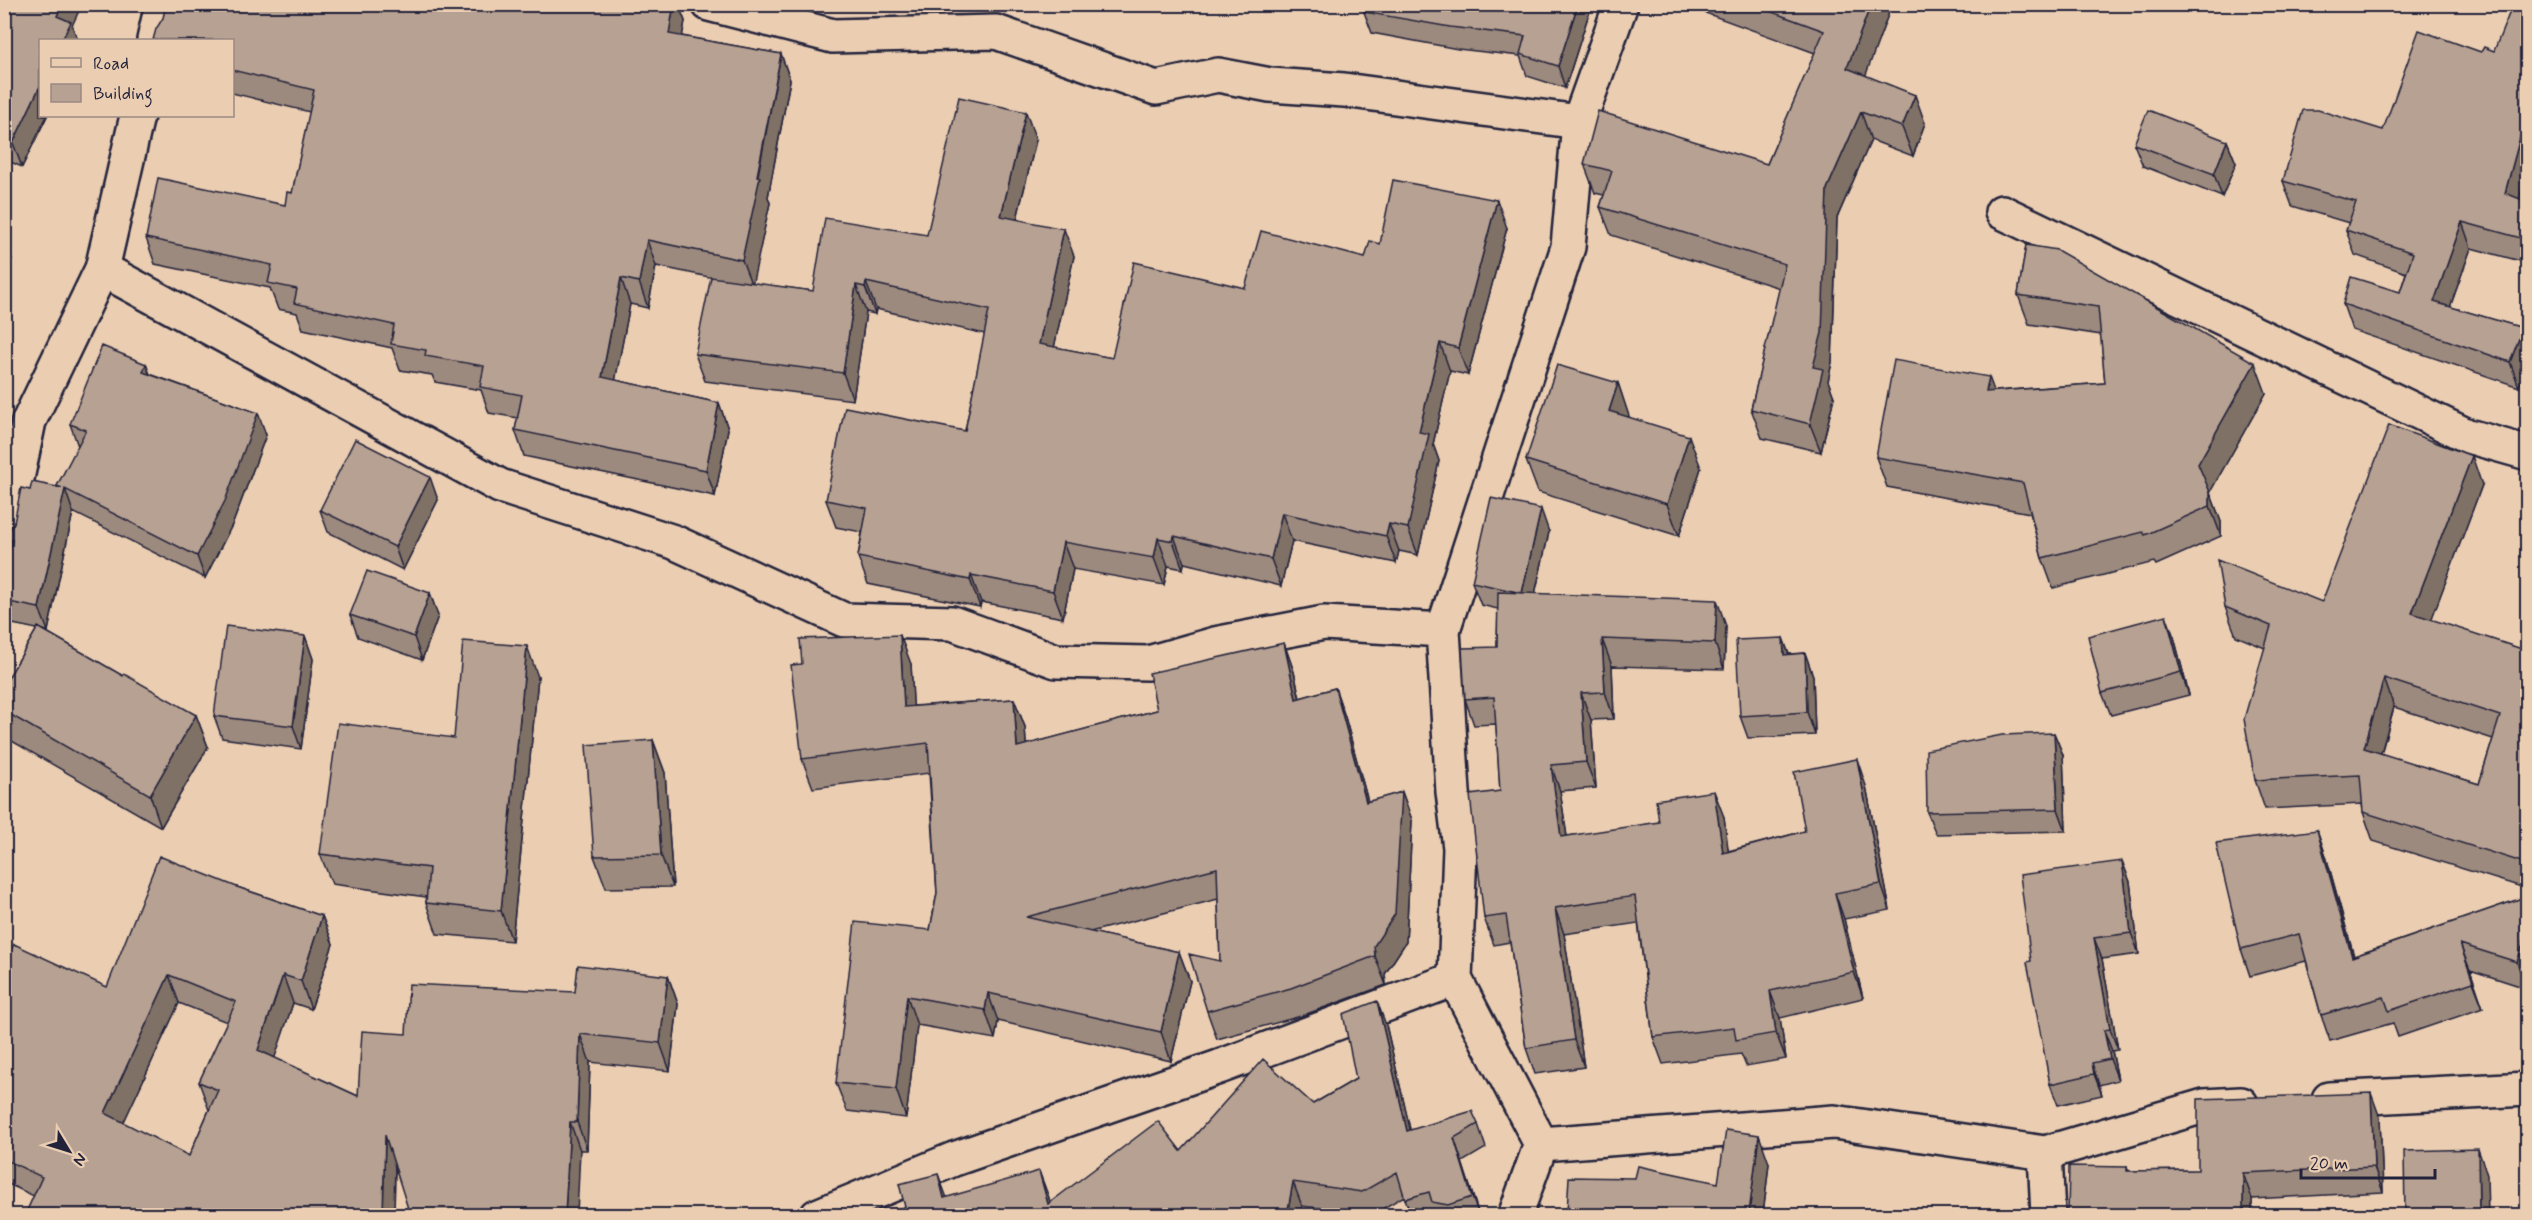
<svg xmlns="http://www.w3.org/2000/svg" width="2532" height="1220" viewBox="0 0 2532 1220" font-family="Mynerve,sans-serif">
  <style>
    .lines { fill: none; stroke-linecap: round; stroke-linejoin: round }
    .minor-casing { stroke: #22223b; stroke-width: 38 }
    .minor { stroke: #ebceb2; stroke-width: 33 }
    .wall { fill: #9d8a7e; stroke: #22223b; stroke-width: 1.5; fill-rule: evenodd }
    .shaded-wall { fill: #807166; stroke: #22223b; stroke-width: 1.5 }
    .building { fill: #b7a192; stroke: #22223b; stroke-width: 1.5; fill-rule: evenodd }
  </style>
  <rect width="100%" height="100%" fill="#ebceb2"/>
  <filter id="ink" filterUnits="userSpaceOnUse"><feTurbulence type="fractalNoise" baseFrequency=".0167" numOctaves="2"/><feDisplacementMap in="SourceGraphic" scale="12" xChannelSelector="R" yChannelSelector="G"/><feConvolveMatrix kernelMatrix="1 2 1 2 8 2 1 2 1" color-interpolation-filters="sRGB"/></filter>
  <g filter="url(#ink)">
    <g class="lines">
      <g class="minor-casing">
        <path id="minor" d="M709,4L833,36L996,32L1156,88L1218,75L1270,85L1344,90L1579,122
          M154,40L162,4
          M2002,212L2468,436L2528,453
          M102,269L500,486L674,542L844,620L952,623L1056,661L1148,663L1215,644L1324,623L1443,630
          M4,541L29,421L102,269L137,116
          M2329,1099L2528,1089
          M1541,1144L1834,1122L2045,1153L2204,1106L2241,1104
          M2045,1153L2048,1216
          M817,1216L954,1159L1219,1067L1455,979
          M1515,1216L1541,1144L1455,979L1460,848L1453,792L1443,630L1568,247L1579,122L1621,4"/>
      </g>
      <use href="#minor" class="minor"/>
    </g>
    <path class="wall" d="M4,4L72,26L78,40H40V116H47L22,167L4,159Z
      M559,4H678L685,21L682,36L781,54L790,80L768,197L770,203L752,283L813,291L927,235L1036,140L1017,219L1074,256L1054,347L1112,358L1245,288L1365,258L1380,244L1507,228L1468,375L1450,371L1433,444L1439,461L1418,555L1399,551L1396,563L1292,541L1281,586L1184,563L1183,569L1168,566L1164,585L1073,569L1063,618L981,602L980,607L868,584L858,557L862,532L836,527L826,500L965,431L985,334L876,309L875,314L866,312L853,400L705,381L695,354L714,278L656,266L648,308L630,304L615,380L719,403L728,429L715,496L524,456L515,430L518,418L489,413L481,390L435,382L432,375L400,370L392,348L303,329L297,313L278,309L270,288L155,264L146,238L285,205L292,193L310,112L232,93V40H153L558,10Z
      M1592,4L1565,88L1527,76L1520,56L1458,49L1372,33L1364,12Z
      M1681,4H1892L1865,75L1925,123L1913,156L1871,140L1837,218L1832,362L1828,381L1834,397L1821,452L1762,438L1751,409L1780,288L1611,235L1600,207L1604,195L1595,193L1584,164H1767L1815,53Z
      M2227,141L2236,163L2222,197L2143,166L2134,144Z
      M2283,181L2519,199L2528,202V263L2471,248L2450,307L2523,328L2519,387L2352,330L2343,304L2400,292L2406,273L2355,255L2346,230L2349,223L2292,206Z
      M2026,245L2266,393L2210,492L2221,522V536L2156,565L2154,562L2053,588L2042,558L2030,513L1887,487L1876,457L1994,391L2105,383L2101,335L2029,324L2018,295Z
      M146,364L150,374L258,413L266,435L233,523L205,578L73,512L48,631L43,630L123,676L196,715L208,747L161,827L5,737L4,685L37,629L8,623L4,614V577L8,560L6,559L4,555V533L9,531L30,490L58,487L57,486L78,446L70,424Z
      M1618,383L1629,417L1701,468L1679,536L1538,492L1526,460Z
      M2482,485L2431,620L2528,651V889L2373,841L2363,812L2362,804L2265,809L2255,780L2265,648L2236,636L2225,607L2322,602ZM2394,707L2493,739L2479,784L2381,754Z
      M438,500L403,570L328,532L320,510Z
      M1549,532L1535,594L1726,626L1724,669L1612,666L1614,719L1591,720L1596,788L1560,791L1567,836L1724,817L1728,851L1805,831L1866,786L1890,910L1844,919L1863,998L1780,1018L1786,1059L1746,1066L1741,1054L1663,1064L1653,1037L1638,923L1564,934L1584,1067L1535,1074L1526,1048L1510,942L1494,945L1484,918L1500,791L1496,724L1474,725L1465,699L1497,647L1498,609L1481,605L1472,582Z
      M430,593L438,616L422,660L358,637L350,615Z
      M305,636L313,659L301,749L222,738L214,716Z
      M2174,637L2189,695L2111,715L2102,693Z
      M1783,638L1789,654L1805,653L1813,676L1815,735L1748,738L1740,716Z
      M1284,643L1294,672L1300,698L1335,688L1345,717L1368,802L1402,792L1412,820L1406,942L1385,974L1386,985L1301,1016L1217,1039L1207,1011L1220,961L1218,899L1090,932L1179,952L1190,981L1171,1061L998,1021L995,1039L917,1025L906,1118L847,1111L836,1083L930,930L937,893L929,773L813,788L802,759V664H911L913,706L1014,699L1025,727L1026,745L1157,710Z
      M538,677L512,941L437,934L426,903V897L332,884L320,854L454,738Z
      M2054,733L2063,755L2066,831L1936,834L1927,812Z
      M653,740L665,773L673,887L606,888L594,856Z
      M2317,830L2326,856L2354,956L2528,896V984L2526,988L2470,970L2483,1008L2398,1037L2393,1023L2330,1041L2321,1015L2306,961L2250,976L2241,949Z
      M2122,861L2130,882L2139,954L2102,959L2118,1050L2112,1051L2118,1080L2099,1085L2102,1095L2058,1105L2050,1084L2031,961Z
      M237,887L322,916L333,944L311,1009L293,1003L274,1058L358,1096L406,1034L575,992L668,976L678,1004L670,1071L590,1062L587,1150H580L395,1167L394,1215H25L34,1196L4,1182V964L107,987ZM179,1003L227,1022L199,1082L209,1110L189,1156L123,1123Z
      M1386,1025L1410,1130L1478,1124L1486,1148L1462,1162L1479,1215H1411L1404,1196L1372,1215L1302,1206L905,1207L947,1198L1048,1195L1050,1202L1181,1151L1313,1104L1356,1079Z
      M2380,1118L2383,1192L2252,1199V1215H2068L2127,1167L2129,1171L2198,1170Z
      M1769,1163L1763,1215H1569L1567,1212L1718,1183Z"/>
    <path class="shaded-wall" d="M62,4H82L72,26L78,40H62L57,16Z
      M674,4H678L685,21L678,60L669,34Z
      M1578,4H1592L1565,88L1558,66Z
      M1871,4H1892L1858,96L1847,68Z
      M781,54L790,80L768,197L770,203L752,286L742,260Z
      M40,86V116H47L22,167L13,143Z
      M1915,95L1925,123L1913,156L1902,127Z
      M2528,108V168L2514,218L2505,193Z
      M1026,112L1036,140L1011,243L1001,216Z
      M1861,112L1871,140L1837,218L1832,362L1828,381L1834,397L1821,452L1810,424L1813,367L1827,189Z
      M2227,141L2236,163L2222,197L2214,174Z
      M1497,200L1507,228L1468,375L1458,348Z
      M2462,222L2471,248L2443,327L2434,302Z
      M1064,229L1074,256L1049,371L1039,344Z
      M4,237L12,259L4,278Z
      M647,240L656,266L648,308L639,282Z
      M621,278L630,304L611,403L602,377Z
      M866,282L876,309L875,314L865,287Z
      M856,285L866,312L853,400L843,373Z
      M2523,328L2528,342V365L2519,387L2510,362Z
      M1440,343L1450,371L1433,444L1439,461L1418,555L1408,528L1419,432Z
      M2255,363L2266,393L2209,494L2198,464Z
      M146,364L154,387L143,372Z
      M1989,377L2000,407L1986,392Z
      M1618,383L1629,416L1621,443L1609,411Z
      M719,403L728,429L715,496L706,470Z
      M258,413L266,435L233,523L205,578L197,556Z
      M1689,436L1701,468L1679,536L1667,504Z
      M2472,456L2482,485L2423,642L2412,613Z
      M430,477L438,500L403,570L395,547Z
      M65,489L73,512L48,631L39,608Z
      M2210,492L2221,522V536L2210,506Z
      M1541,509L1549,532L1530,616L1522,593Z
      M1282,513L1292,541L1281,586L1271,559Z
      M1389,524L1399,551L1396,563L1386,536Z
      M1174,536L1184,563L1183,569L1173,541Z
      M1158,538L1168,566L1164,585L1154,558Z
      M1063,542L1073,569L1063,618L1053,591Z
      M971,575L981,602L980,607L970,580Z
      M430,593L438,616L422,660L414,637Z
      M1717,600L1726,626L1724,669L1715,643Z
      M2166,615L2174,637L2189,695L2181,672Z
      M900,635L911,664L915,735L904,707Z
      M305,636L313,659L301,749L293,726Z
      M1783,638L1791,661L1784,655Z
      M1602,639L1612,666L1614,719L1605,692Z
      M1284,643L1294,672L1306,728L1296,699Z
      M527,646L538,677L512,941L501,911Z
      M1805,653L1813,676L1815,735L1807,712Z
      M2384,678L2394,707L2374,777L2364,748Z
      M1335,688L1345,717L1376,831L1366,802Z
      M1581,693L1591,720L1596,788L1586,762Z
      M1014,699L1025,727L1028,776L1017,747Z
      M196,715L208,747L161,827L150,795Z
      M2054,733L2063,755L2066,831L2058,809Z
      M653,740L665,773L673,887L661,855Z
      M1857,759L1866,786L1890,910L1881,884Z
      M1551,765L1560,791L1571,864L1561,837Z
      M1714,791L1724,817L1732,879L1723,853Z
      M1402,792L1412,820L1406,942L1385,974L1386,985L1375,956L1374,946Z
      M2317,830L2326,856L2361,983L2352,957Z
      M2122,861L2130,882L2139,954L2131,933Z
      M1835,893L1844,919L1863,998L1854,972Z
      M1555,908L1564,934L1584,1067L1574,1040Z
      M322,916L333,944L311,1009L301,981Z
      M2528,928V984L2526,988L2517,962Z
      M2094,938L2102,959L2118,1050L2110,1029Z
      M2460,944L2470,970L2483,1008L2473,982Z
      M1179,952L1190,981L1171,1061L1161,1032Z
      M169,975L179,1003L115,1141L105,1113Z
      M283,975L293,1003L268,1078L258,1050Z
      M668,976L678,1004L670,1071L660,1043Z
      M1770,991L1780,1018L1786,1059L1776,1033Z
      M988,993L998,1021L995,1039L985,1010Z
      M907,996L917,1025L906,1118L896,1089Z
      M1377,1001L1386,1025L1416,1155L1407,1131Z
      M2104,1030L2112,1051L2118,1080L2110,1059Z
      M580,1034L590,1062L587,1150L577,1122Z
      M2092,1063L2099,1085L2102,1095L2094,1074Z
      M2371,1093L2380,1118L2383,1192L2374,1167Z
      M570,1122L580,1150L577,1215H565Z
      M385,1135L395,1163L394,1215H383Z
      M1759,1135L1769,1163L1763,1215L1749,1213Z
      M1454,1138L1462,1162L1479,1215L1472,1197Z
      M2478,1149L2487,1175L2488,1215H2479Z
      M1039,1171L1048,1195L1054,1215L1048,1204Z
      M2243,1173L2252,1199V1215H2243Z
      M938,1174L947,1198H944Z
      M1293,1182L1302,1206L1300,1215H1287Z"/>
    <path class="building" d="M4,4H62L57,16L71,22L62,40H40V86L13,143L4,138Z
      M166,4H532L558,10L559,4H674L669,34L781,54L757,176L760,177L742,260L647,240L639,282L621,278L602,377L719,403L706,470L515,430L522,395L480,387L484,366L425,356L426,350L391,344L394,325L294,303L297,289L268,283L272,265L146,238L158,178L285,205L287,192L292,193L314,90L232,70V40H153L156,29L163,18Z
      M1365,4H1578L1558,66L1520,54L1525,36L1450,27L1364,12Z
      M1750,4H1871L1847,68L1915,95L1902,127L1861,112L1827,189L1822,333L1813,367L1823,369L1810,424L1751,409L1785,264L1600,207L1612,171L1584,164L1598,111L1767,164L1824,31Z
      M2513,4H2528V108L2505,193L2528,202V240L2462,222L2434,302L2523,328L2510,362L2343,304L2351,277L2400,292L2413,253L2346,230L2356,202L2283,181L2303,110H2318L2383,130L2419,30L2481,52L2484,47L2494,51Z
      M959,97L1026,112L1001,216L1064,229L1039,344L1112,358L1134,262L1245,288L1261,231L1365,258L1370,241L1380,244L1393,180L1497,200L1458,348L1440,343L1419,432L1429,434L1408,528L1389,524L1386,536L1282,513L1271,559L1174,536L1173,541L1158,538L1154,558L1063,542L1053,591L971,575L970,580L858,557L867,508L826,500L845,407L965,431L989,310L866,282L865,287L856,285L843,373L695,354L711,277L813,291L825,218L927,235Z
      M2148,110L2227,141L2214,174L2134,144Z
      M2026,245L2057,250L2255,363L2198,464L2210,492V506L2145,535L2143,532L2042,558L2023,483L1876,457L1894,360L1989,377L1986,392L2105,383L2098,307L2018,295Z
      M102,346L146,364L143,372L258,413L225,501L197,556L65,489L39,608L4,601V577L12,540L4,538V533L9,531L14,523L21,488L30,490L32,482L62,488L57,486L86,430L70,424Z
      M1557,365L1618,383L1609,411L1689,436L1667,504L1526,460Z
      M2389,425L2472,456L2412,613L2528,651V864L2363,812L2360,775L2255,780L2244,719L2271,626L2225,607L2217,560L2322,602ZM2384,678L2500,716L2479,784L2364,748Z
      M355,439L430,477L395,547L320,510Z
      M1491,498L1541,509L1522,593L1472,582Z
      M367,571L430,593L414,637L350,615Z
      M1498,592L1717,600L1715,643L1602,639L1605,692L1581,693L1586,762L1551,765L1561,837L1659,822L1656,800L1714,791L1723,853L1805,831L1794,772L1857,759L1881,884L1835,893L1854,972L1770,991L1776,1033L1736,1040L1734,1027L1653,1037L1635,896L1555,908L1574,1040L1526,1048L1506,915L1484,918L1470,795L1500,791L1494,697L1465,699L1462,648L1497,647Z
      M2166,615L2181,672L2102,693L2088,636Z
      M226,626L305,636L293,726L214,716Z
      M38,627L123,676L124,674L196,715L150,795L4,711V685Z
      M900,635L904,707L1014,699L1017,747L1157,710L1149,673L1284,643L1296,699L1335,688L1366,802L1402,792L1395,914L1374,946L1375,956L1291,988L1207,1011L1189,954L1220,961L1217,868L1026,917L1179,952L1161,1032L988,993L985,1010L907,996L896,1089L836,1083L855,922L930,930L937,893L928,743L802,759L791,665L802,664L800,639Z
      M1783,638L1784,655L1805,653L1807,712L1740,716L1736,640Z
      M463,641L527,646L501,911L426,903L429,868L320,854L338,723L454,738Z
      M2054,733L2058,809L1927,812L1926,750L2002,735Z
      M653,740L661,855L594,856L586,745Z
      M2317,830L2352,957L2528,896V928L2517,962L2460,944L2473,982L2389,1011L2384,997L2321,1015L2299,934L2241,949L2216,843Z
      M159,856L237,887L322,916L301,981L283,975L258,1050L358,1096L362,1031L406,1034L409,984L575,992L578,965L668,976L660,1043L580,1034L577,1122H570L565,1215H410L385,1135L383,1215H25L42,1177L4,1159V964L14,944L107,987ZM169,975L236,1002L199,1082L218,1090L189,1156L105,1113Z
      M2122,861L2131,933L2094,938L2110,1029L2104,1030L2110,1059L2092,1063L2094,1074L2050,1084L2027,962L2031,961L2020,875Z
      M1377,1001L1407,1131L1472,1111L1478,1124L1454,1138L1472,1197L1448,1205L1432,1202L1429,1192L1405,1199L1397,1172L1362,1192L1293,1182L1287,1215H860L905,1207L899,1184L938,1174L944,1198L1039,1171L1048,1204L1158,1121L1181,1151L1263,1059L1313,1104L1356,1079L1343,1014Z
      M2371,1093L2374,1167L2243,1173V1215H2068L2069,1166L2127,1167V1171L2198,1170V1099Z
      M1726,1130L1759,1135L1749,1213L1763,1215H1627L1628,1213L1567,1212L1569,1177L1635,1178L1638,1166L1718,1183Z
      M2478,1149L2479,1215H2405L2404,1151Z"/>
  </g>
  <rect width="2532" height="1220" fill="none" stroke="#ebceb2" stroke-width="24"/>
  <rect x="12" y="12" width="2508" height="1196" fill="none" stroke="#22223b" stroke-width="2" filter="url(#ink)"/>
  <rect x="39" y="39" width="195" height="78" fill="#ebceb2" stroke="#9b8982" stroke-width="1.5"/>
  <rect x="51" y="58" width="30" height="9" fill="#ebceb2" stroke="#9b8982" stroke-width="1.5"/>
  <text x="93" y="69" font-size="18" fill="#22223b">Road</text>
  <rect x="51" y="84" width="30" height="18" fill="#b7a192" stroke="#9b8982" stroke-width="1.5"/>
  <text x="93" y="99" font-size="18" fill="#22223b">Building</text>
  <g transform="translate(69 1151) rotate(128)" stroke="#ebceb2" stroke-width="4.5" paint-order="stroke">
  <path d="M0-4.5L10 22L0 15L-10 22Z" fill="#22223b"/>
  <text y="-9" font-size="16" font-weight="bold" text-anchor="middle" fill="#22223b">N</text>
  </g>
  <path d="M2301 1169v9h134v-9" fill="none" stroke="#22223b" stroke-width="3"/>
  <text x="2310" y="1169" font-size="18" fill="#22223b" stroke="#ebceb2" stroke-width="4.5" paint-order="stroke">20 m</text>
</svg>
